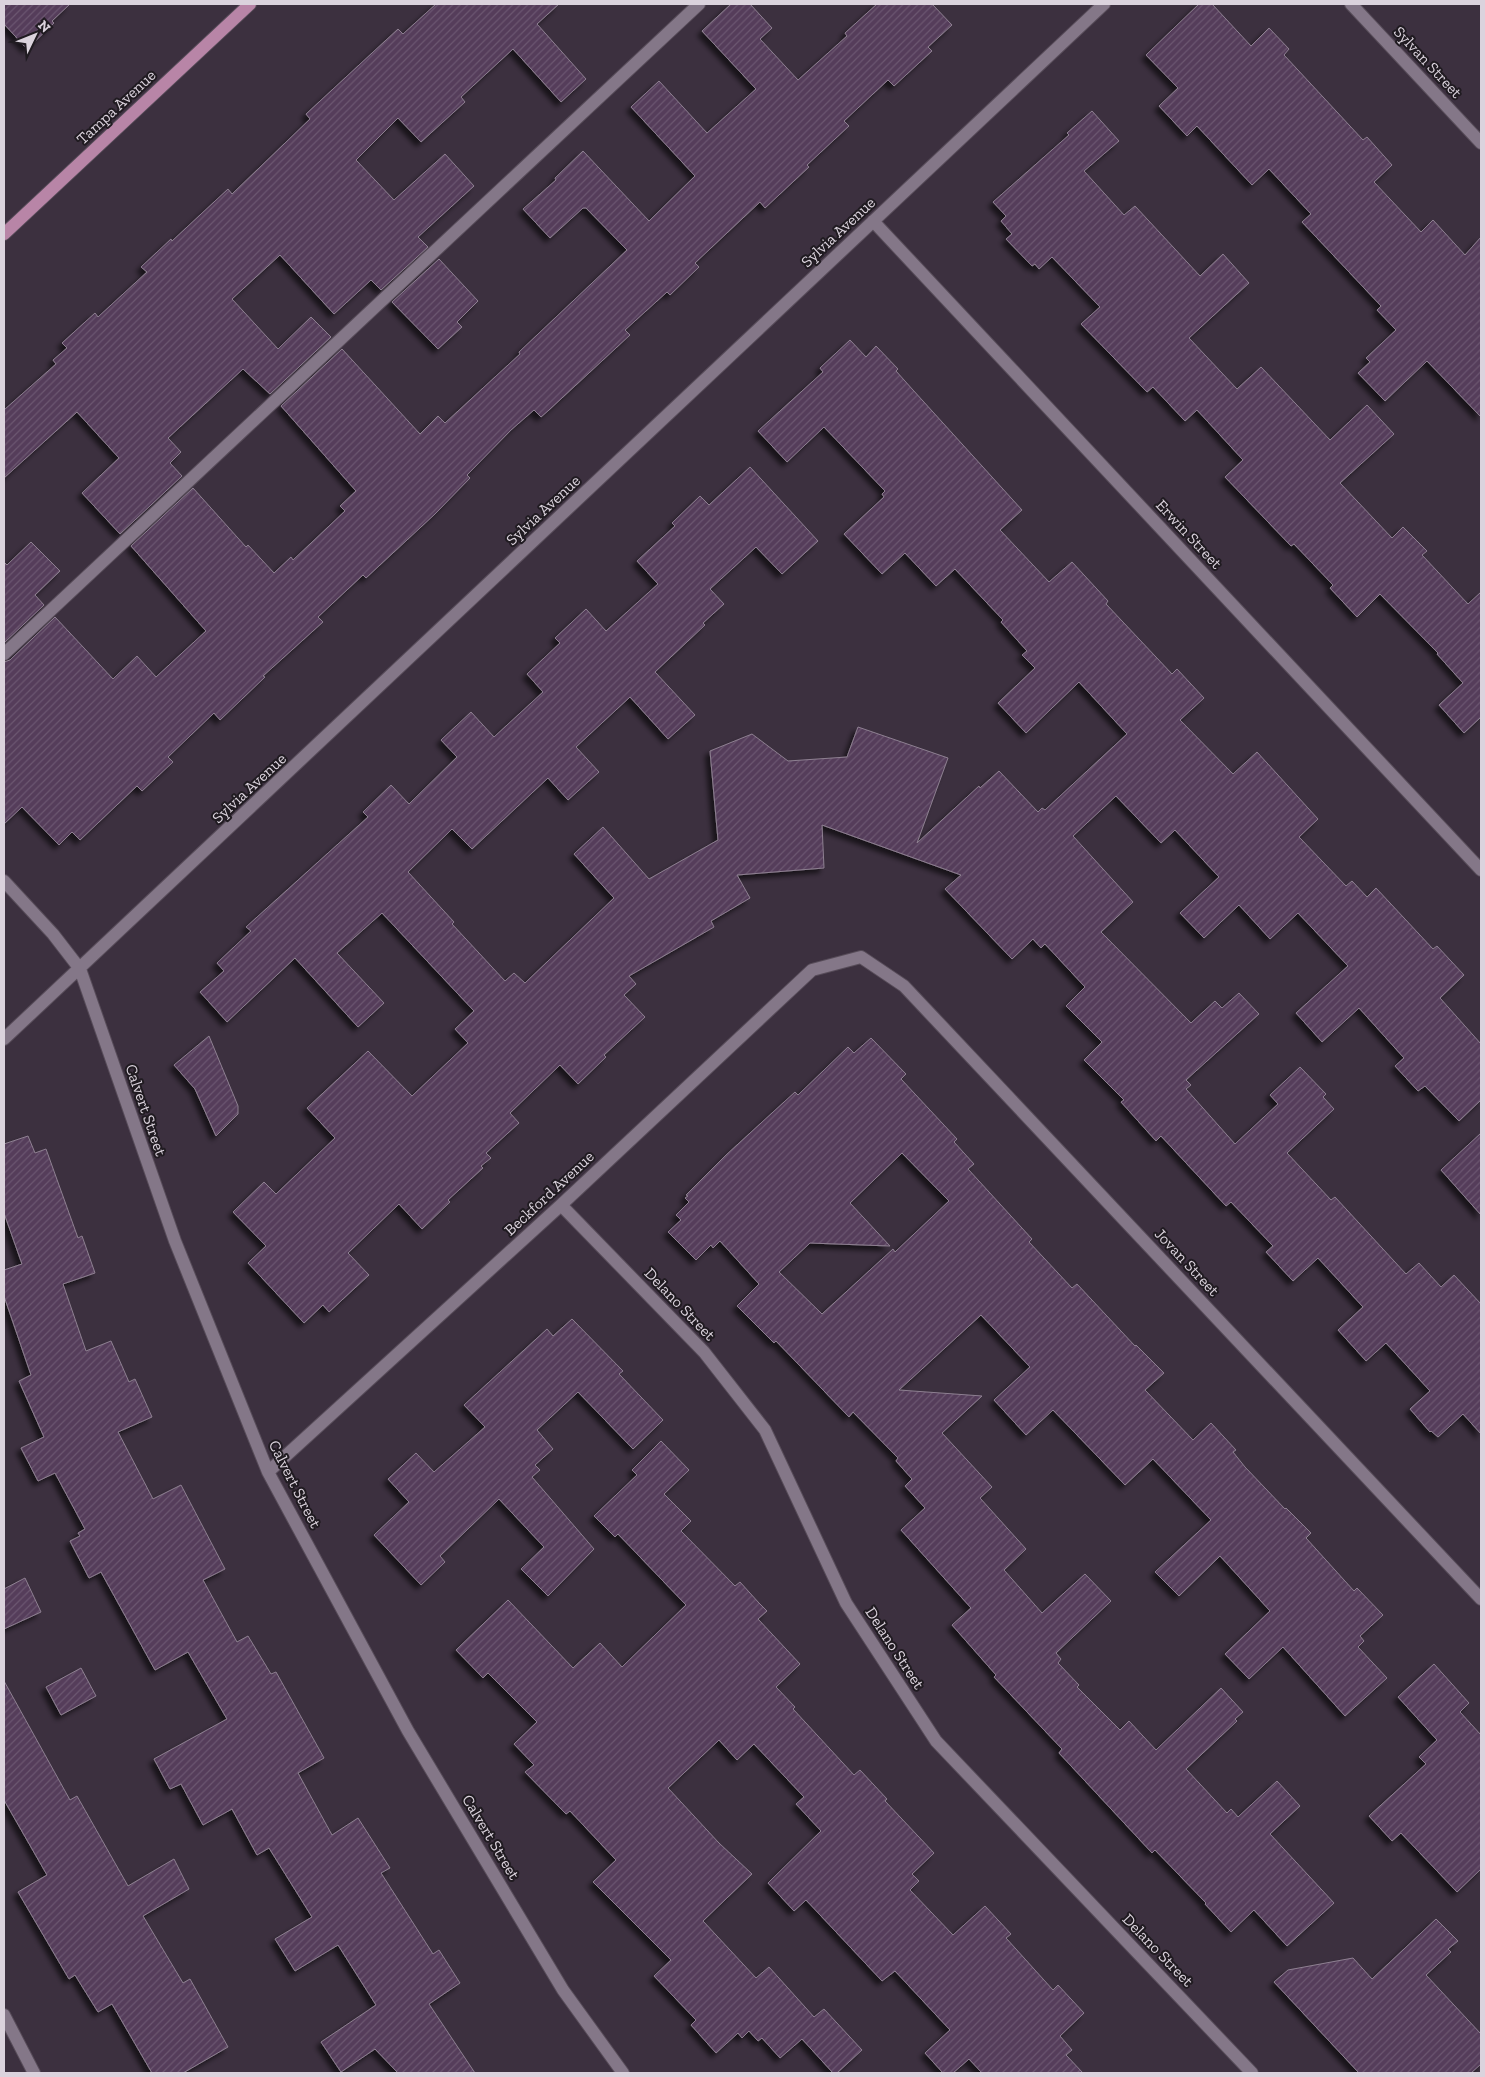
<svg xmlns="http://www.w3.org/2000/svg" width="1485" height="2077" viewBox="0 0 1485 2077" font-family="'Zilla Slab',serif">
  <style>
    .building { fill: url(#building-hatch); stroke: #8e8091; fill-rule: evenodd; filter: url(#shadow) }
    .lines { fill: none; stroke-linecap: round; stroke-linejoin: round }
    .minor-casing { stroke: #574c59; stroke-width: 14 }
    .major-casing { stroke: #574c59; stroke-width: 14 }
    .minor { stroke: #847788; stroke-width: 12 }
    .major { stroke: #b885a7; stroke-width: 12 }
    .labels { text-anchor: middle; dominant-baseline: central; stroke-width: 4; stroke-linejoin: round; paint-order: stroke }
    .street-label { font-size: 16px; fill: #dbd3dd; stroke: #201b21 }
  </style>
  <defs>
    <pattern id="building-hatch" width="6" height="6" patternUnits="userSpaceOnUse" patternTransform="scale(1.25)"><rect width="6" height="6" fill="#543c5a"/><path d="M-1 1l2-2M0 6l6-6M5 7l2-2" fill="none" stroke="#6c5771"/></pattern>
    <filter id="shadow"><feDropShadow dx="-4.5" dy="4.5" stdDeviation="2.5" flood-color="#0009"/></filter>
  </defs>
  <rect width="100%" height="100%" fill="#3c303f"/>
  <path class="building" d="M4,4H70L52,21L54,23L27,49L4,24Z
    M436,4H559L537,24L586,79L561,102L513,49L461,97L465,102L421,142L398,118L356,160L394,200L445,154L474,186L418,237L428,247L381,290L371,280L334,314L280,255L232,299L278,349L311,317L331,337L270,394L243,369L168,438L181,452L170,463L182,476L120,534L82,493L119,458L77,412L4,478V410L56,364L53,360L67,348L62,343L95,313L98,317L147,272L141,267L171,239L172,241L228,189L232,194L310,119L306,114L398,29L403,34Z
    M731,4H750L772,28L760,39L798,80L847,36L845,33L877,4H932L952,25L928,47L932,51L894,86L888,80L844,121L849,126L807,165L809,167L765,208L760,202L695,263L699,267L670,295L667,292L625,330L630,335L549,410L541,417L534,410L511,430L467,475L470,478L435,514L366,578L363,575L318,617L323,622L263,676L265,677L220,720L214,713L168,757L173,762L142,791L137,786L80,840L72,832L59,845L22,807L4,824V662L10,660L55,617L113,679L137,656L156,677L206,631L131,546L193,488L246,547L248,545L274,573L291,557L293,560L345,511L340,506L356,491L281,406L342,349L420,434L438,416L445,423L520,354L519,352L627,250L586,208H583L550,238L523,209L556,180L555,178L583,151L649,221L695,176L631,107L659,81L707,133L756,89L702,31Z
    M1199,4H1212L1251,46L1269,28L1289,49L1284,55L1363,140L1367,137L1392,165L1374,182L1421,232L1433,220L1465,255L1481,237V417L1427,361L1385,401L1358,373L1370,362L1366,358L1396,330L1377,310L1381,306L1302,222L1311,214L1269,169L1252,185L1197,126L1187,136L1159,106L1178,88L1146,55Z
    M1092,111L1119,141L1084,171L1124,215L1135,206L1200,276L1223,254L1249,283L1189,338L1237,389L1261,367L1330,440L1367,405L1394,434L1340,483L1392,538L1403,527L1427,551L1422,555L1468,604L1481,592V717L1464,733L1439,705L1463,683L1437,654L1438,653L1380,594L1357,617L1330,588L1333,585L1294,544L1291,546L1225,477L1243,460L1197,410L1185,421L1153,387L1147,392L1081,324L1100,307L1052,257L1039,269L1035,264L1032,266L1006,239L1012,234L1001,221L1006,216L993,202L1069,135L1067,133Z
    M439,259L478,301L457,322L462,327L438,349L392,302Z
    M850,340L866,357L876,346L898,369L896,371L913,390L1022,510L1000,530L1049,582L1072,562L1108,601L1106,604L1172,674L1177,669L1204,698L1180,720L1233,774L1257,752L1318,819L1299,837L1346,886L1352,881L1367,897L1376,888L1433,949L1437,946L1464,975L1440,998L1481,1044V1100L1459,1121L1425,1086L1418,1091L1395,1066L1404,1058L1359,1008L1322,1042L1296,1013L1348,966L1298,913L1270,939L1239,905L1204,938L1180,913L1219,877L1175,830L1161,843L1116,796L1073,836L1133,902L1101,932L1191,1023L1215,1001L1222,1008L1239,993L1259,1014L1186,1080L1191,1085L1186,1089L1235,1144L1278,1104L1270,1095L1300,1067L1326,1094L1323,1097L1334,1109L1287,1153L1331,1200L1335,1197L1406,1274L1419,1263L1441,1287L1454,1275L1481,1304V1434L1463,1414L1438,1437L1431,1431L1430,1432L1410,1409L1430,1391L1386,1343L1366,1361L1338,1330L1363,1307L1318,1258L1293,1281L1266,1252L1273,1246L1231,1202L1226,1206L1161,1136L1156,1141L1121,1102L1124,1100L1084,1060L1102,1042L1066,1006L1085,987L1045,944L1041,948L1033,939L1012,959L945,889L961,875L822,825L824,868L737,875L750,898L711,921L714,927L629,976L636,984L624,995L645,1017L604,1055L606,1057L578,1084L560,1065L510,1113L519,1123L486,1153L491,1158L481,1166L483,1168L448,1200L450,1202L422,1229L399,1204L348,1253L369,1275L329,1312L323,1305L304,1323L248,1263L266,1246L233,1212L264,1182L276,1194L335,1138L307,1108L368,1051L412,1096L468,1043L455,1029L474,1011L382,913L337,953L384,1003L358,1027L295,958L227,1022L200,992L224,971L217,963L251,931L246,927L368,817L363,812L391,785L409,804L457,757L441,740L471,712L494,737L543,692L527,674L560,643L555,638L586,609L606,631L658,584L637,561L675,526L672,523L700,496L709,505L750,467L818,541L782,574L756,547L710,589L724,604L703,623L705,625L655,672L695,715L668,739L630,697L576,747L599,772L568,800L548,778L472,849L452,829L408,872L454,922L452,924L505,981L514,973L525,983L614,898L574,854L603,827L649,879L718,840L710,751L752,734L788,761L847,757L858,727L948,758L917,843L979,786L980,788L999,771L1038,812L1042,808L1045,810L1127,734L1079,682L1026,733L998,703L1035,668L1022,655L1027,651L1001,622L1003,620L955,569L936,586L905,553L882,574L844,534L884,497L882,494L885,491L824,427L787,462L758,431L823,372L820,368Z
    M31,542L60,571L35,595L44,605L4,643V562L7,565Z
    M209,1036L238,1106V1114L216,1136L195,1089L174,1065Z
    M871,1038L906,1074L901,1079L957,1139L954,1142L974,1164L968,1169L1032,1239L1029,1242L1072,1288L1077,1284L1135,1346L1136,1345L1164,1373L1145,1390L1193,1440L1211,1423L1236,1450L1233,1452L1245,1467L1285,1509L1286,1508L1311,1533L1306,1538L1354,1591L1357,1588L1383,1615L1360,1636L1364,1641L1358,1647L1387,1678L1345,1716L1283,1647L1249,1679L1225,1654L1270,1611L1220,1556L1179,1596L1155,1572L1211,1520L1153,1459L1125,1485L1053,1410L1026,1435L994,1400L1030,1367L981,1315L899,1390L982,1396L942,1433L992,1487L980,1498L1026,1549L1004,1570L1042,1613L1085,1574L1111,1601L1056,1653L1061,1659L1058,1663L1079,1685L1077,1687L1120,1730L1129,1721L1156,1750L1221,1688L1243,1712L1235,1719L1237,1721L1186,1769L1227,1813L1231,1809L1238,1817L1277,1781L1300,1806L1270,1834L1334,1903L1287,1946L1254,1910L1231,1932L1205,1904L1206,1903L1155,1850L1152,1853L1059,1753L1062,1749L994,1677L996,1675L952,1625L971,1608L901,1530L925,1508L905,1486L912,1479L896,1461L898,1458L853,1412L849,1417L776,1341L774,1343L737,1306L759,1284L720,1241L713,1248L711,1245L696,1260L668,1232L681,1220L676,1215L689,1202L685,1198L688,1196L686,1195L726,1155L795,1092L798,1095L848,1047L854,1053ZM902,1153L949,1201L895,1252L893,1249L822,1314L779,1272L810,1243L890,1246L850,1203Z
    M1481,1133V1215L1441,1170Z
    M28,1136L35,1153L46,1149L78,1238L82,1236L95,1273L63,1284L86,1351L111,1341L129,1382L135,1379L152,1417L118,1432L153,1499L181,1485L225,1569L203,1580L237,1642L248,1636L271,1674L276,1672L324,1758L298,1773L332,1835L358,1818L390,1868L381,1873L433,1954L439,1950L460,1983L429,2004L475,2073H398L375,2049L341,2072L321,2042L376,2005L338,1945L295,1971L275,1939L312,1917L269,1848L257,1855L232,1809L203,1825L181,1784L170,1789L154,1759L227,1719L188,1652L155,1670L101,1572L89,1578L70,1541L80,1536L78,1533L85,1529L55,1473L38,1481L21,1448L44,1437L19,1381L31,1375L4,1296V1270L22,1264L4,1213V1144Z
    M572,1319L623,1371L619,1374L663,1420L633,1449L578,1392L537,1430L553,1449L535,1465L540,1470L532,1477L594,1549L548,1596L521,1569L544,1547L499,1499L440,1556L445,1562L421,1585L374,1535L409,1502L388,1479L416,1453L434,1472L485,1427L464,1405L547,1329L553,1336Z
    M661,1441L689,1470L664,1494L691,1521L681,1531L735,1586L740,1582L759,1603L767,1611L758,1619L800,1664L776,1687L795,1707L793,1709L854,1775L860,1770L887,1799L885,1801L934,1853L912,1874L919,1881L910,1890L953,1935L985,1906L1011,1934L1006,1938L1053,1990L1058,1985L1084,2013L1060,2036L1072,2050L1066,2055L1083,2073H982L969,2059L953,2073H943L925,2053L950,2030L895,1971L882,1981L806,1900L794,1911L768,1883L821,1831L796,1804L804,1797L754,1744L737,1760L719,1740L668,1788L719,1843L752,1874L703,1921L756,1978L769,1967L814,2017L824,2009L862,2050L837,2073H833L802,2039L780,2058L762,2038L758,2041L749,2031L742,2038L738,2033L716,2053L691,2025L696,2020L654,1976L671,1960L593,1882L616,1860L570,1811L566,1814L525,1772L534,1765L514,1744L537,1722L488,1673L483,1678L456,1650L508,1600L573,1668L600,1643L622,1667L686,1605L618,1534L615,1537L594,1516L637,1475L632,1470Z
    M25,1578L41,1612L4,1629V1589Z
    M1434,1664L1469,1703L1460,1712L1481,1735V1869L1457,1892L1401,1833L1392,1841L1369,1816L1426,1764L1419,1757L1437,1740L1398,1697Z
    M81,1668L96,1696L61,1715L46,1687Z
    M4,1681L70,1800L77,1796L128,1886L174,1859L189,1889L143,1916L183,1983L190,1979L228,2047L183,2073H152L112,2004L98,2012L75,1975L69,1979L18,1892L47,1875L4,1800Z
    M1436,1919L1458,1941L1448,1949L1451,1952L1426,1975L1481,2034V2064L1471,2073H1359L1274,1982L1288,1970L1353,1958L1372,1979Z"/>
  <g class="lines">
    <g class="minor-casing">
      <path id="minor" d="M1351,4L1481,143
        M873,221L1481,870
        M4,654L699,4
        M4,881L53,934L80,969L175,1241L268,1472L408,1731L563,1990L623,2073
        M4,1039L1104,4
        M561,1205L704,1352L765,1430L846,1603L936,1741L1252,2073
        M268,1472L561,1205L812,970L861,957L904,986L1481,1599
        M4,2015L34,2073"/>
    </g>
    <g class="major-casing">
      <path id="major" d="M4,234L250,4"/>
    </g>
    <use href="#minor" class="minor"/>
    <use href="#major" class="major"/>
  </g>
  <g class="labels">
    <g class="street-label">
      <text transform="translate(1428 62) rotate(47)">Sylvan Street</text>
      <text transform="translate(116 107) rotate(-43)">Tampa Avenue</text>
      <text transform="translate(838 232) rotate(-43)">Sylvia Avenue</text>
      <text transform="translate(543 510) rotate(-43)">Sylvia Avenue</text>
      <text transform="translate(1189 534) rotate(47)">Erwin Street</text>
      <text transform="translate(249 788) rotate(-43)">Sylvia Avenue</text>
      <text transform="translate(146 1110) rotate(71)">Calvert Street</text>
      <text transform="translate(549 1193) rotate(-43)">Beckford Avenue</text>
      <text transform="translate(1187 1262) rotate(47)">Jovan Street</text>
      <text transform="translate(680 1304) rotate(46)">Delano Street</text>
      <text transform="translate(295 1484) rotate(63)">Calvert Street</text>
      <text transform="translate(895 1648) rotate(57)">Delano Street</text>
      <text transform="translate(491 1837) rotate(59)">Calvert Street</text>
      <text transform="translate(1158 1950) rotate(46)">Delano Street</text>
    </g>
  </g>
  <rect width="1485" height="2077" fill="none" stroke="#dbd3dd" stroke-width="10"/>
  <g transform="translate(35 35) rotate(47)" stroke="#201b21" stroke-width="4" paint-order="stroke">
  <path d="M0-4L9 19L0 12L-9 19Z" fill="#dbd3dd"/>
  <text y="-8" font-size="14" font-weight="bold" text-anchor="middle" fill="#dbd3dd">N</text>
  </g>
</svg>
